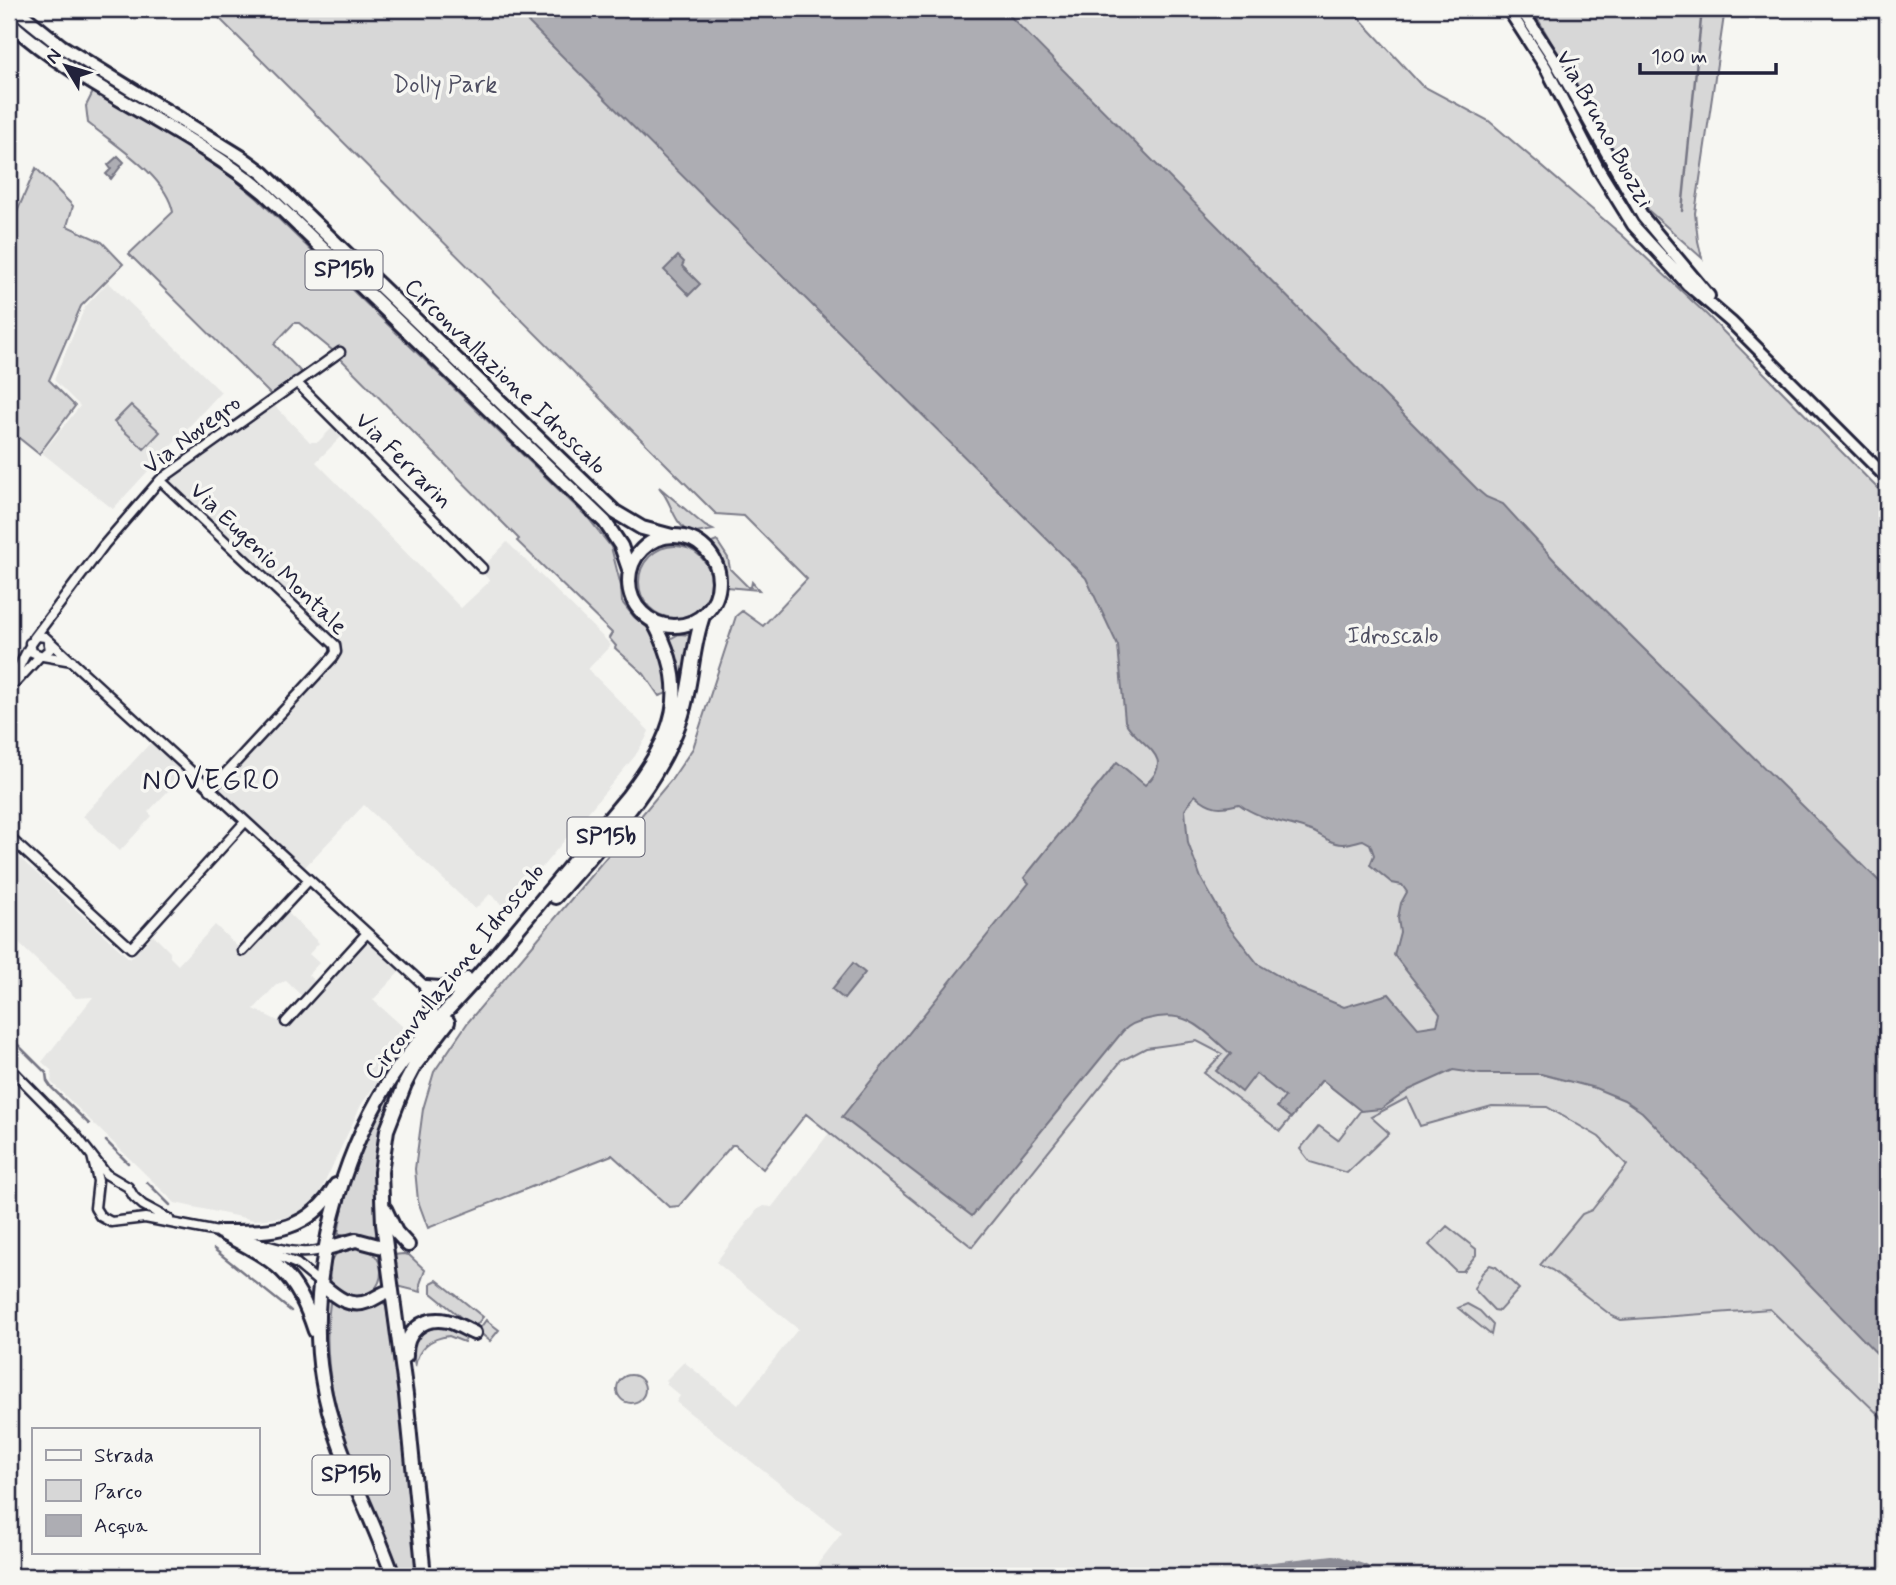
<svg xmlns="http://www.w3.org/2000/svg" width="1896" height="1585" viewBox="0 0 1896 1585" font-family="Mynerve,sans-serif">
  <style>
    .built { fill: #e6e6e4; fill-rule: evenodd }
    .green { fill: #d7d7d7; stroke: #7c7c89; stroke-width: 2 }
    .water { fill: #adadb3; stroke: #757583; stroke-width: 2; fill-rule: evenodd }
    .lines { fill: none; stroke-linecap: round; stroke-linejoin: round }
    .stream { stroke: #757583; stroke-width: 2.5 }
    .taxiway { stroke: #8c8c96; stroke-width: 24 }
    .street-casing { stroke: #22223b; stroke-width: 13 }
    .secondary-casing { stroke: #22223b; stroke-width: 16 }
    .primary-casing { stroke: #22223b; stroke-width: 18 }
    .street { stroke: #f6f6f2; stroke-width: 8 }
    .secondary { stroke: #f6f6f2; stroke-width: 10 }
    .primary { stroke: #f6f6f2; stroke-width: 12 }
    .labels { text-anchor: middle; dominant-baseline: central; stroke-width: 7; stroke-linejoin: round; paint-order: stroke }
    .shield { fill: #f6f6f2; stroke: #626272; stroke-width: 2 }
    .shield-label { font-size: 23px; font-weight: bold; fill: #22223b }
    .park-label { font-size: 24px; fill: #4f4f62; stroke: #f6f6f2 }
    .street-label { font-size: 24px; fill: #22223b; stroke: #f6f6f2 }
    .quarter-label { font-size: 28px; letter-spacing: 2px; fill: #22223b; stroke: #f6f6f2 }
  </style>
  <rect width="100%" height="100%" fill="#f6f6f2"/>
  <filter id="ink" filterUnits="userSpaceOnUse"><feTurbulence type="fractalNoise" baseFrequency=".0143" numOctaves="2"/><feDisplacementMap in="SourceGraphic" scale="14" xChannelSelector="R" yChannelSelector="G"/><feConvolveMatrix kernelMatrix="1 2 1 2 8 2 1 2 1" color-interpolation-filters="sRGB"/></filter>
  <g filter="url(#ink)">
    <path class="built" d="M108,282L221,392L113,509L42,453L80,406L54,380L85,307Z
      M270,401L310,442H318L337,423L346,432L316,462L461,608L490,581L480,570L507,542L611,645L588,669L649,731L646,738L635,756L507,909L490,894L475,909L364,805L300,872L210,790L333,657L335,645L160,480Z
      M154,739L188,770L148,812L152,816L120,851L83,816Z
      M9,848L130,959L153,935L170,952V957L178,965L215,925L242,951L283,908L319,943L309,954L319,963L308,975L319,985L367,933L404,967L373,1000L411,1034L361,1105L316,1201L290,1217L254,1220L175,1203L51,1082L52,1071L42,1062L93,997L76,998L9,934ZM286,981L306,1000L284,1024L254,1009L277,984Z
      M1197,1041L1222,1053L1205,1073L1280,1131L1322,1080L1361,1111L1407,1098L1421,1126L1492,1106L1547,1107L1599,1137L1770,1309L1887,1423V1576H808L842,1533L676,1402L680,1396L666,1384L668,1382L666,1380L684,1362L738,1405L798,1329L716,1262L757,1210L764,1206L772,1207L829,1133L972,1247L1121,1061L1146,1048Z"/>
    <path class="green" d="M210,9H1351L1421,85L1489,121L1623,236L1707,315L1887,498V1423L1770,1309L1621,1320L1612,1316L1552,1270L1540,1265L1582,1214L1592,1210L1627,1165L1599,1137L1547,1107L1492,1106L1420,1126L1407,1098L1371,1117L1389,1133L1347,1173L1310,1162L1300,1149L1319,1126L1338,1140L1361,1110L1322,1080L1280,1131L1204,1073L1222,1054L1197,1041L1146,1048L1121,1061L972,1247L806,1114L763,1169L735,1145H732L679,1206L669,1207L612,1155L428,1228L418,1201L415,1169L423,1109L434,1072L468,1022L672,779L693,748L736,616L742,611L763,626L807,579L744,516L716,514Z
      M1532,9H1725L1695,213L1698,241L1702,258L1649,211Z
      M94,90L222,169L258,199L589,519L611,547L621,586L622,602L634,617L658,636L670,687L665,694L659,696L644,674L615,648L616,646L609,638L612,633L517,541L519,539L332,350L299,323H294L274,344L302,373L271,395L129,254L173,212C166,176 115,145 88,123L86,106Z
      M36,168L73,206L67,226L102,242L123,264L81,306L49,380L75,406L39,454L9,430V230Z
      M131,405L160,432L144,449L114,422Z
      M659,487L705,526L713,530L690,534C671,519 673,504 659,487Z
      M717,541L728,558L730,569L748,587H751L752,582L759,590L727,587L723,561L712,543Z
      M639 582a36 36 0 1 1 72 0a36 36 0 1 1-72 0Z
      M679,634L689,635L683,695L680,692L676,654L670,639Z
      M399,1081C375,1134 371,1176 377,1233L375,1239L361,1234H338C345,1181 370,1125 399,1081Z
      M1447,1226L1476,1249V1255L1463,1271H1456L1429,1245Z
      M329 1272a26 26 0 1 1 52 0a26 26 0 1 1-52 0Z
      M403,1254L409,1255L425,1270L420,1284L421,1292L397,1286L394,1255Z
      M1490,1265L1496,1267L1519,1289L1499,1311L1494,1310L1474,1289L1482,1273Z
      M437,1280L483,1317L474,1328L431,1293V1283Z
      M332,1302C350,1313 364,1310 382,1302L386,1305L400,1396L419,1576H399C386,1537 366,1501 352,1462C334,1414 322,1354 330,1303Z
      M1467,1304L1480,1311L1493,1325L1491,1335L1458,1308Z
      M486,1320L499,1330L490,1341L478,1331Z
      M436,1327L448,1328L467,1337L464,1342L449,1336C431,1338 418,1348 415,1367C412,1343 411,1335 436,1327Z
      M617 1389a14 14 0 1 1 28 0a14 14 0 1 1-28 0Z"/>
    <path class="water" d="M515,9H1003L1479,491L1486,497L1503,504L1556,562L1887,889V1364L1642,1112L1624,1100L1595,1088L1541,1074H1481L1453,1070L1409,1090L1381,1109L1361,1111L1322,1080L1291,1118L1277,1107L1285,1097L1256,1074L1242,1092L1216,1071L1231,1054C1204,1031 1188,1008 1148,1019C1138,1021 1130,1024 1123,1031L972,1216L842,1117L1029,883L1024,878L1117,762L1145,785C1179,755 1137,746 1125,721L1118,646L1086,578ZM1195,795C1211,809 1220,809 1239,804C1260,820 1287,822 1311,831C1320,834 1327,841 1336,843C1345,846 1354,842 1363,840L1370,844L1374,855L1370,865L1392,883L1402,885L1407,892L1401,903L1398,918L1400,932L1394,955L1440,1014L1437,1025L1418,1028L1389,994L1344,1007L1301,989L1258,964L1228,926L1201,878L1188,843L1185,810Z
      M118,156L124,162L111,179L106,174L111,169L108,165Z
      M678,256L684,262L682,266L700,284L689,295L664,270Z
      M853,963L865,973L844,999L832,989Z"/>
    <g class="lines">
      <path class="stream" d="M1682,211L1702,9
        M9,1036L46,1073L47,1081L51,1087L89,1124
        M106,1141L128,1163
        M147,1182L170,1205
        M214,1249L291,1311"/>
      <path class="taxiway" d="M1256,1576L1334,1567L1361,1576"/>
      <g class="street-casing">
        <path id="street" d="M296,382L482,568
          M160,480L335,645L336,652L333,657L210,790
          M34,638L104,545L160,480L340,352
          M30,643L32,652L42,656L50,649L48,640
          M43,656L72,661
          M16,682L40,656
          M9,687C16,676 29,642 38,636L45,637L426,987
          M9,837L131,948L245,822
          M243,951L309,880
          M286,1022L367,933
          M9,1067L74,1133L106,1174L128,1187L134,1197L143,1205L169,1219
          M92,1156L98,1181L95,1208L100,1216L111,1222L145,1218L223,1233
          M235,1236C265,1243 296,1260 327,1248
          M259,1248L297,1264L321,1284"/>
      </g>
      <g class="secondary-casing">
        <path id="secondary" d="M1508,9L1546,68L1599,170L1633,225L1688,285L1731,322L1887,478
          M1521,9L1555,61L1643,217L1709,296"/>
      </g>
      <g class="primary-casing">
        <path id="primary" d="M15,9L61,46L241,157L263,173L615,512L642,528L672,536
          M9,22C85,91 186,127 265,193L605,522L621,546L630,572
          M629 581a45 45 0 1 1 90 0a45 45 0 1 1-90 0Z
          M555,897C602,842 656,790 680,721C692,687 691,650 703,616
          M423,1029C435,1015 433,1003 426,987L455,989L467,979
          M385,1209L396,1232L408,1245
          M220,1232C270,1232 308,1234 336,1185
          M224,1234C276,1261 296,1272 315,1331
          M327,1248L356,1240L386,1248
          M321,1284C335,1296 349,1309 369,1301C376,1298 382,1293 390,1291
          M406,1356C405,1332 423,1316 447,1321C456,1323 465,1329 474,1333
          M393,1576C370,1509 333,1449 322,1378C307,1288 335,1176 379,1098C404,1052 445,1014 479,975C529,916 578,856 628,796C673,736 693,692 653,621
          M424,1576L406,1395L383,1224L381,1172L387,1130L405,1084L415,1065L448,1022"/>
      </g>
      <use href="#street" class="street"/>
      <use href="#secondary" class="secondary"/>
      <use href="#primary" class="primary"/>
    </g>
  </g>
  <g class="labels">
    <g class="shield">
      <rect x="305.5" y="250.5" width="77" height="39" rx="5"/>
      <rect x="567.5" y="817.5" width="77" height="39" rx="5"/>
      <rect x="312.5" y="1455.5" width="77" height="39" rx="5"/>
    </g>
    <g class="shield-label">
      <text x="344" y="270">SP15b</text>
      <text x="606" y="837">SP15b</text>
      <text x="351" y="1475">SP15b</text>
    </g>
    <g class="park-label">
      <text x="445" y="85">Dolly Park</text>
      <text x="1393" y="636">Idroscalo</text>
    </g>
    <g class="street-label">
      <text transform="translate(1604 129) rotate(61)">Via Bruno Buozzi</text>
      <text transform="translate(505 377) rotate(44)">Circonvallazione Idroscalo</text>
      <text transform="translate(192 435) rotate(-37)">Via Novegro</text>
      <text transform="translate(403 461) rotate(45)">Via Ferrarin</text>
      <text transform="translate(268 559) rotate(44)">Via Eugenio Montale</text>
      <text transform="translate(455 972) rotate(-51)">Circonvallazione Idroscalo</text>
    </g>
    <g class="quarter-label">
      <text x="212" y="781">NOVEGRO</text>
    </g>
  </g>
  <rect width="1896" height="1585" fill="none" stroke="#f6f6f2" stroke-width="35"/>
  <rect x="18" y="18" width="1861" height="1550" fill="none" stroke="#22223b" stroke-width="2.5" filter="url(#ink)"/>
  <rect x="32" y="1428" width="228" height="126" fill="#f6f6f2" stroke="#a1a1a9" stroke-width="2"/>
  <rect x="46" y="1450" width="35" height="10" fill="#f6f6f2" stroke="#a1a1a9" stroke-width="2"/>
  <text x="94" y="1462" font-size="21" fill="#22223b">Strada</text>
  <rect x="46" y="1480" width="35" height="21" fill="#d7d7d7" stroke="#a1a1a9" stroke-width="2"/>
  <text x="94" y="1498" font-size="21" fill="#22223b">Parco</text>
  <rect x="46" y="1515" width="35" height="21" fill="#adadb3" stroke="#a1a1a9" stroke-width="2"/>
  <text x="94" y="1532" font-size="21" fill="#22223b">Acqua</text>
  <g transform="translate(66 66) rotate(308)" stroke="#f6f6f2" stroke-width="5" paint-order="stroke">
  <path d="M0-5L12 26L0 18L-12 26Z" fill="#22223b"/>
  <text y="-10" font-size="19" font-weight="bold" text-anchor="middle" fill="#22223b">N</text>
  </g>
  <path d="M1640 63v10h136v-10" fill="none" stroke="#22223b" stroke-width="3.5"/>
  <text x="1651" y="63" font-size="21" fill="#22223b" stroke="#f6f6f2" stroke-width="5" paint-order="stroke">100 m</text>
</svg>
